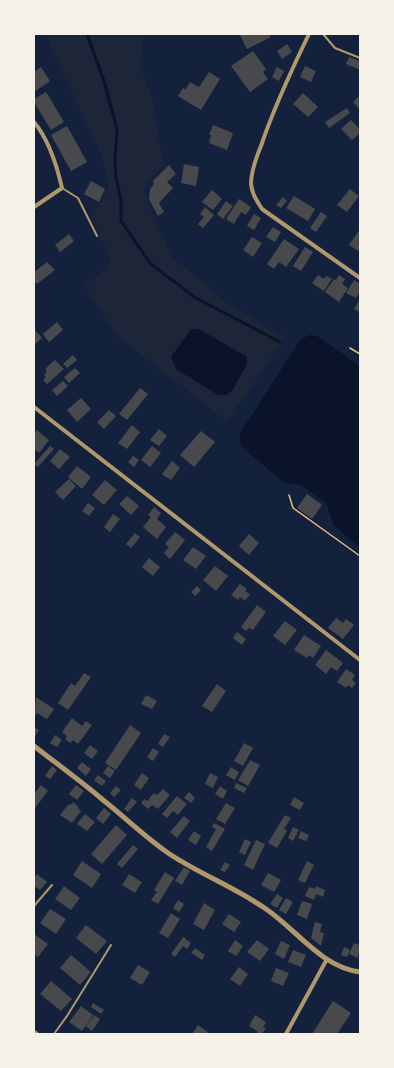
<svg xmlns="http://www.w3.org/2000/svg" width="394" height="1068" viewBox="0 0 394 1068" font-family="'Fira Sans Condensed',sans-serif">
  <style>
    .green { fill: #1d2539 }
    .water { fill: #0b132b }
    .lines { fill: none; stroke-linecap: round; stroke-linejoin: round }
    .stream { stroke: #0b132b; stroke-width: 3 }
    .building { fill: #48494c }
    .path { stroke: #e5c07b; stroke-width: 1.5 }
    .service { stroke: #b1986c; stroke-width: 2 }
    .minor { stroke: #b1986c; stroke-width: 4 }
    .tertiary { stroke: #b1986c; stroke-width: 5 }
  </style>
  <rect width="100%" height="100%" fill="#14213d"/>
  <path class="green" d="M45,34H144L140,65L153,101L163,164L143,189L152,214L172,257L227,303L285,338L227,421L118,337L84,287L105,269L111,258L91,218L109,187L103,159Z"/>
  <path class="water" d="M191,329H199L247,357V364L232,391L226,395H218L176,369L171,357Z
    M310,335L317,336L360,366V547L333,525L327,504L301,485L283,482L244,449L240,442V433L301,339Z"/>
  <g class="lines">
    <path class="stream" d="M87,34L104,81L117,129L115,160L116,177L121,200V221L150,263L194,297L280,342"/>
  </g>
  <path class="building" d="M269,34L271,37L247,49L240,35Z
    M287,44L292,52L282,59L277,51Z
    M253,51L266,69L263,72L268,79L250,92L231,66Z
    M349,57L360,61V70L346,64Z
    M305,66L316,71L311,82L300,77Z
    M41,67L50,81L34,92V72Z
    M277,67L284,71L279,81L272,77Z
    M209,72L220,79L201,110L178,96L183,88L185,90L190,82L199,87Z
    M46,92L64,122L51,130L34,102V99Z
    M303,93L318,107L308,117L293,104Z
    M360,95V110L353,102Z
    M347,108L350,113L329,128L325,122Z
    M351,120L360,129V133L352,140L341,129Z
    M213,125L233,133L227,150L209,143L211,135H209Z
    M67,126L87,162L71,171L51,135Z
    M184,164L199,167L196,186L181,183Z
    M169,165L176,174L167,182L173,188L159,203L164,212L158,216L149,199L150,189L154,184L153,181Z
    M91,181L105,189L99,202L84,194Z
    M350,189L359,196L347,212L337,205Z
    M212,190L222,199L213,210L202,202Z
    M294,196L315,209L308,221L286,208Z
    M283,197L287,201L281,208L276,205Z
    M239,199L251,207L246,215L241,212L234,224L226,219Z
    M226,201L233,206L223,219L217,214Z
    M205,207L214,215L203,228L198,224L204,217L200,214Z
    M321,212L327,216L316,232L310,228Z
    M254,214L261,218L254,230L247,226Z
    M273,227L281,232L275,242L266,237Z
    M360,229V252L349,245Z
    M69,234L74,241L60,252L55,245Z
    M252,237L262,243L253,257L243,250Z
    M284,239L299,249L286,267L279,262L274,269L267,264Z
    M305,247L313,252L301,271L293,266Z
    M47,262L55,270L37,284L34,281V272Z
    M318,275L324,279L326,276L332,279L324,291L312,283Z
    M339,275L345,279L342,284L348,288L339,302L325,292L334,279L336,280Z
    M354,280L360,284V291L356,298L346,293Z
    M360,299V312L354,309Z
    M57,322L63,330L49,342L43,334Z
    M34,329L42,338L34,345Z
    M73,355L77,360L67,368L63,364Z
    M55,360L64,369L47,384L43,380L46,377L44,375L47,372L45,369Z
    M75,368L80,373L69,383L64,377Z
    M63,381L68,386L57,396L52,390Z
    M140,388L148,394L127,420L119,414Z
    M81,398L91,409L77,422L67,410Z
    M109,410L116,416L104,429L97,422Z
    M132,425L140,432L127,449L118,443Z
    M159,429L167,436L159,446L150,440Z
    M37,430L49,440L39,453L34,449V434Z
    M201,431L215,442L194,467L180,455Z
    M50,446L54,449L38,467L34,464Z
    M152,446L161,453L150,467L141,460Z
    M60,449L70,457L59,469L50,461Z
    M133,456L139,460L134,467L128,462Z
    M172,461L180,468L171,480L162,474Z
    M77,466L91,477L82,489L68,477Z
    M69,479L76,486L63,500L55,492Z
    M105,480L117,490L104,505L92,495Z
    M307,494L322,505L312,519L297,508Z
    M127,496L139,506L131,515L119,504Z
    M88,503L95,508L89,516L82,511Z
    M154,507L161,513L157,519L166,527L157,539L143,527L151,517L148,515Z
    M113,514L120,519L110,532L104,527Z
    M175,532L185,540L170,559L164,553L169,547L165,544Z
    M135,533L140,537L131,548L126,544Z
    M249,534L259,543L249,555L239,546Z
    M193,547L206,556L196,569L183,560Z
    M149,558L160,567L153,576L142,567Z
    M215,566L228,576L216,591L203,580Z
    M240,584L247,589L245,591L250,594L245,601L240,597L238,600L231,595Z
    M197,586L201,590L195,596L191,592Z
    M257,605L266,612L253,630L249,628L246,631L241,627Z
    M336,618L343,623L346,619L354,625L343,639L328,628Z
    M285,621L297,630L285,645L273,636Z
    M237,632L246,639L242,645L233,638Z
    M304,635L321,646L313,658L309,655L307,658L294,650Z
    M326,650L343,663L337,671L331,667L326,674L315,665Z
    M346,669L355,675L352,680L356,683L352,688L348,685L346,688L337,682Z
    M84,673L91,677L68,710L58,703L71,683L75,686Z
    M217,684L226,691L212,712L202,706Z
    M146,695L157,701L152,709L141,704Z
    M36,697L54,709L47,719L37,713L34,717Z
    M72,718L82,726L86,721L92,725L78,744L73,740L70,743L65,739L67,736L62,732Z
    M130,725L141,733L116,770L105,763Z
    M34,727L39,730L34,738Z
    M164,734L170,737L163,747L158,744Z
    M55,735L62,740L57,747L50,743Z
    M244,743L253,748L243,766L234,761Z
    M90,745L98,751L92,759L84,753Z
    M153,748L159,752L153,761L147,757Z
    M250,760L260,765L248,786L238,780Z
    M82,762L91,769L86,776L77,768Z
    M52,766L57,770L50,779L45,776Z
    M108,766L115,771L110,778L103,773Z
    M231,767L239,772L235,780L226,775Z
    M142,773L149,778L141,790L134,785Z
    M210,773L218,777L213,788L205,784Z
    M98,775L106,781L102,786L94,780Z
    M236,783L247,788L244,793L234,788Z
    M41,785L48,791L35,808L34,794Z
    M76,785L84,791L77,800L69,794Z
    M116,786L121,790L114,797L110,793Z
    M220,786L227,791L223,799L215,794Z
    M163,789L170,795L158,809L152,805L148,809L141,803L145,799L147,801L154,793L157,795Z
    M189,792L195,798L191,803L184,798Z
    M177,796L187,804L178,815L173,811L167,818L162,814Z
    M294,797L304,803L300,810L290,805Z
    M132,798L137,802L128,812L124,809Z
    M73,802L79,807L78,808L81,811L72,823L60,815L69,804L71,805Z
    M226,803L235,808L225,824L216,819Z
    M104,808L111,814L103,824L96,818Z
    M85,814L95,822L87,831L77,824Z
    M285,815L291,818L284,829L287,831L277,848L268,843Z
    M184,816L190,821L177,838L170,832Z
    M214,823L225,829L212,851L206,847L216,829L212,827Z
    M116,825L127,835L102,864L91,854Z
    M293,827L299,830L293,841L288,838Z
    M194,831L201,836L196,845L188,840Z
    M301,831L309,835L306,841L298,838Z
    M245,839L251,842L245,855L239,852Z
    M256,840L265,844L253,870L244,865Z
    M133,845L138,849L122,868L117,864Z
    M82,861L101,874L92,888L73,875Z
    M307,861L314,865L305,883L298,880Z
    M225,862L230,865L225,872L220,870Z
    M184,867L190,871L182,885L175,881Z
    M165,872L174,878L158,904L151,900L157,892L154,890Z
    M268,873L281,880L274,892L261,885Z
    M37,874L47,882L40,890L34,886V878Z
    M129,874L142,882L135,893L122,885Z
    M64,886L80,898L71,910L55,899Z
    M316,886L325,890L323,897L316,894L314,900L305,896L309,887L315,889Z
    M277,894L283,898L277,908L270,904Z
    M286,898L293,902L286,914L279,910Z
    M178,900L184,904L179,912L173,908Z
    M302,901L312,904L307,919L297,915Z
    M204,903L215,910L204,930L193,924Z
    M50,909L66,919L56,934L40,923Z
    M171,913L180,919L168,938L159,933Z
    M229,914L241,922L234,932L222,924Z
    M315,922L322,924L320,932L324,933L321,946L311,938Z
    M86,925L107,941L96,954L76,938Z
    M34,934L48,944L38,957L34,954Z
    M183,937L191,943L187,949L183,946L175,957L171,954Z
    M235,940L243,946L236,956L228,951Z
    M257,940L269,949L260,961L247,952Z
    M281,941L290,945L284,959L275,954Z
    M354,943L360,945L358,958L349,954Z
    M344,947L350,950L347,957L341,955Z
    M195,948L205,955L202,960L191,953Z
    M293,950L306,955L301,967L288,962Z
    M71,955L91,972L80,985L60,968Z
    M138,965L150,972L142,985L130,978Z
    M239,967L248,974L240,986L230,979Z
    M276,968L289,973L283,986L271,981Z
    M51,981L72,999L61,1011L40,994Z
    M333,1001L351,1013L337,1034H312Z
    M93,1003L104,1010L101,1014L91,1007Z
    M81,1006L93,1015L82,1031L69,1022Z
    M94,1015L100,1019L92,1031L86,1026Z
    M255,1015L266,1022L263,1027L266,1028L262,1034H257V1031L249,1026Z
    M198,1025L208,1032L206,1034H192Z"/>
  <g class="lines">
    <path class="path" d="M350,348L360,354
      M289,495L293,508L360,556"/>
    <path class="service" d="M323,34L335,48L360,58
      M62,188L78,198L97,236
      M34,906L52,885
      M54,1034L67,1016L111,945"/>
    <path class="minor" d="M309,34C291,71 274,107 261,146C256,158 251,171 251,184C252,194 257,201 262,209L360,278
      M34,122C49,140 57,166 62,188L34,207
      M34,407L360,660
      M34,1032L37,1034
      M286,1034L327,959"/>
    <path class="tertiary" d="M34,746C57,764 81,781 103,800C126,818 147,839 171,855C202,875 236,888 266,909C297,930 321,967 360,972"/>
  </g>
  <rect width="394" height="1068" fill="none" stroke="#f6f1e7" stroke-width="70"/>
</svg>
